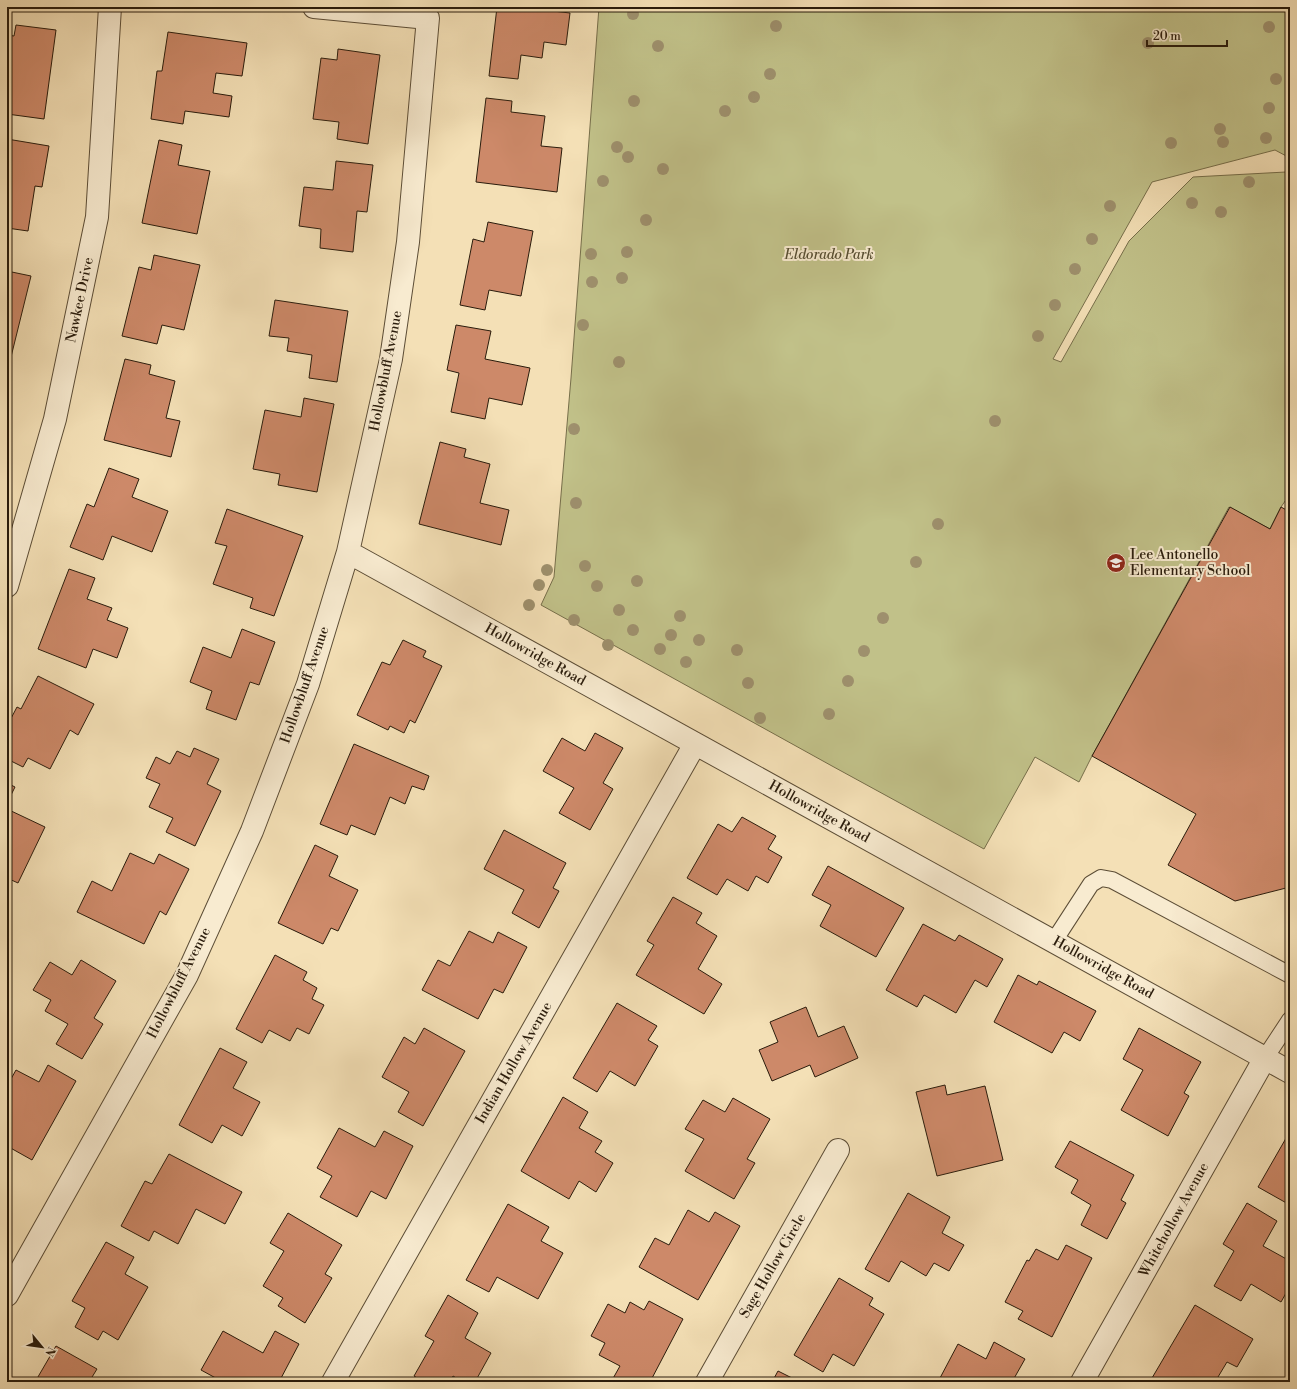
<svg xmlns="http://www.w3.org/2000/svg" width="1297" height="1389" viewBox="0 0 1297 1389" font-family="'Libre Bodoni',serif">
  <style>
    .green { fill: #c1c189; stroke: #766e4a }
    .building { fill: #cd8969; stroke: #2a1c0c }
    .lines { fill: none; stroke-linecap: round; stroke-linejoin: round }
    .lane-casing { stroke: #5c4d36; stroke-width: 18 }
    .street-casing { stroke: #5c4d36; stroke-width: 24 }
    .lane { stroke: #f8ebd0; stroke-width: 16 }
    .street { stroke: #f8ebd0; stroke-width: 22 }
    .tree { fill: #9e906d }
    .labels { text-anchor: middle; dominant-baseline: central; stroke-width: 4; stroke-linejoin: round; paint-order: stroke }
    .park-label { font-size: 14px; font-style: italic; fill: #574e32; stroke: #f8ebd0 }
    .street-label { font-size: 14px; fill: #2a1c0c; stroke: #f8ebd0 }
    .poi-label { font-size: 14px; fill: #2a1c0c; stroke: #f8ebd0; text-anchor: start }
  </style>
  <rect width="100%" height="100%" fill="#f4e0b6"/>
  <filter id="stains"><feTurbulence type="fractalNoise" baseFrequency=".005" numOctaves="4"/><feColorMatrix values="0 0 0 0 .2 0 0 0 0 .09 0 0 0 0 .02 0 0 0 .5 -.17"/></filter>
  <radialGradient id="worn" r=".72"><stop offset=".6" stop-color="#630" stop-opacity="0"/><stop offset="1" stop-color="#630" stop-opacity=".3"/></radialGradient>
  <path class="green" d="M599,7H1290V158L1275,150L1152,182L1053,359L1061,362L1129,241L1193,177L1286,172L1290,174V494L1281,507L1270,529L1229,507L1092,756L1079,782L1035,757L984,849L832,766L541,605L554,577L571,378Z"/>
  <path class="building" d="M497,7H544V10L570,13L566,45L544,42L542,58L521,55L518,79L489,76Z
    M16,25L56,30L44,119L7,114V35L14,36Z
    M168,32L247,43L242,76L216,73L213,93L232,96L229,117L185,111L183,124L151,119L157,71H162Z
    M338,49L380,55L368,144L337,139L339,122L313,119L321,58L337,60Z
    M486,98L512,101L511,112L545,116L541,146L562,148L557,192L476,182Z
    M7,139L49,146L42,187L35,186L28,231L7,228Z
    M159,140L182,145L178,165L210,171L197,234L142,223Z
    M336,161L373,165L367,212L357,211L353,252L320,248L321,229L299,226L304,187L333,190Z
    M488,222L533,231L521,296L489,290L485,310L460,305L473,239L484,242Z
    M154,255L200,265L184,330L162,325L157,344L122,336L139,267L151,270Z
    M7,271L31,276L10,361L7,360Z
    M275,300L348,311L337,382L309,378L312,355L287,351L289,338L269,336Z
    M456,325L491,331L485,359L530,368L522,405L489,398L485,419L451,412L459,373L447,370Z
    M125,359L151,365L149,374L175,381L166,418L180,421L171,457L104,440Z
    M304,398L334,404L317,492L278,485L280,474L253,469L265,410L301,417Z
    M440,442L466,449L464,457L490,464L480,503L509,510L501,545L419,524Z
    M109,468L139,479L132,497L168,511L152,552L112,536L103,560L70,547L87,504L94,507Z
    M1230,507L1270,529L1281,507L1290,512V887L1235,901L1168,865L1196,814L1092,756Z
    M227,509L303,536L274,616L250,608L253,598L213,584L227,546L215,543Z
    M69,569L95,578L87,599L112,608L107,620L128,628L117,658L93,649L86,668L38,649Z
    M242,629L275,642L259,685L250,682L236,720L206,709L212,691L190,682L203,647L231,658Z
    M403,640L426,651L423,657L442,666L415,723L410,720L404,733L390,726L388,730L357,715L382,662L390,665Z
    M38,676L94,704L78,735L70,730L50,769L28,758L23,767L7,759V726L17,707L21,709Z
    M595,733L623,748L603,783L613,789L590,830L559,813L574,788L543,771L562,738L585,751Z
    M354,744L429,776L424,790L412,786L405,804L390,797L375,835L351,825L347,835L320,824Z
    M194,748L219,759L207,784L221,791L195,846L166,832L173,818L149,807L160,784L146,778L156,757L170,764L177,751L190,757Z
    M7,783L15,787L7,803Z
    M7,809L45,827L18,883L7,878Z
    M742,817L776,836L768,849L782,857L768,883L756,876L748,891L727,879L717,895L687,878L718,824L732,832Z
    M504,830L566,863L553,888L559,891L539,928L512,913L524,890L484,869Z
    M315,845L338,856L329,876L358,890L338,931L331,928L323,944L278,923Z
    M130,853L154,864L159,854L189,869L166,915L160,911L144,944L77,912L92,881L112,891Z
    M828,866L904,908L876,957L820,926L831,905L812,895Z
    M673,897L702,913L696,923L717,936L698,969L722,984L704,1014L636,975L654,945L647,941Z
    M923,924L955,941L959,935L1003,959L987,987L975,980L956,1013L924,995L917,1007L886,990Z
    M469,931L493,943L498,932L527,947L503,993L494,989L478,1019L422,990L438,960L450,966Z
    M275,955L307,972L303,980L317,988L312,999L324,1005L309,1034L297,1028L290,1041L269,1030L262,1043L236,1029Z
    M81,960L116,981L94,1018L103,1024L82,1059L56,1044L68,1024L45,1011L51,1000L33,990L50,962L72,975Z
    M1018,975L1037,985L1039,981L1096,1011L1080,1041L1064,1032L1052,1053L994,1022Z
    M617,1003L657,1026L648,1040L658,1046L635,1086L610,1071L597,1092L573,1078Z
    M806,1007L818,1037L844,1026L858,1058L815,1077L810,1065L772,1081L759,1050L778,1042L770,1022Z
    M424,1028L465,1051L423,1126L398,1112L409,1092L382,1077L404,1037L415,1044Z
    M1139,1028L1201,1062L1184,1093L1189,1096L1168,1136L1121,1110L1143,1070L1123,1059Z
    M220,1048L247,1062L233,1088L260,1102L242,1136L222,1125L212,1143L179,1125Z
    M48,1065L76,1081L32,1160L7,1146V1086L16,1070L39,1082Z
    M945,1085L947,1095L985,1086L1003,1160L937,1176L916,1092Z
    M563,1097L588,1112L579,1128L602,1141L595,1152L613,1163L596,1192L579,1181L569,1199L521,1171Z
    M733,1098L770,1119L747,1159L755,1163L734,1199L685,1171L704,1139L685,1129L703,1100L725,1112Z
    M339,1128L375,1147L384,1131L413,1146L386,1199L371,1191L357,1217L320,1197L332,1176L317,1168Z
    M1289,1133H1290V1205L1258,1187Z
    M1070,1141L1134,1175L1121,1200L1126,1203L1107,1239L1081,1225L1091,1205L1071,1193L1078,1180L1055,1167Z
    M169,1154L242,1192L225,1224L196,1209L178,1244L154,1231L149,1241L121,1226L145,1181L152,1184Z
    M908,1193L950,1217L942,1233L964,1245L949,1271L934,1263L926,1276L901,1261L889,1282L865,1269Z
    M1247,1203L1277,1221L1263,1246L1290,1261V1286L1281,1302L1251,1284L1241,1301L1214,1286L1234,1251L1223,1244Z
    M508,1204L549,1227L541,1241L563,1253L538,1299L497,1277L489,1292L466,1280Z
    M688,1210L709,1222L715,1212L740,1226L698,1300L639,1267L655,1238L669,1245Z
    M288,1213L342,1245L325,1274L332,1278L305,1323L278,1306L283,1298L263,1286L284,1251L270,1243Z
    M106,1242L134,1257L125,1274L148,1287L118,1340L103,1331L98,1340L75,1327L85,1308L72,1301Z
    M1066,1245L1092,1258L1052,1337L1018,1319L1023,1311L1005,1302L1027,1260L1029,1261L1036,1249L1058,1260Z
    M839,1278L873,1298L869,1305L884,1314L854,1366L833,1354L823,1372L794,1355Z
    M448,1295L478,1313L465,1338L491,1353L475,1382H463L453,1376L450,1382H424L414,1376L434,1341L425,1336Z
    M649,1301L683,1319L650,1382H611L620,1366L599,1355L605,1343L591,1336L608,1304L625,1313L630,1302L644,1310Z
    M1195,1305L1253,1339L1237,1367L1227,1362L1215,1382H1159L1152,1378Z
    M223,1331L263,1353L275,1331L299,1344L279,1382H223L201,1370Z
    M994,1342L1025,1359L1012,1382H947L940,1378L958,1344L986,1359Z
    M56,1346L97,1369L89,1382H35Z
    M778,1371L800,1382H772Z"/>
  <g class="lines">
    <g class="lane-casing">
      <path id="lane" d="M1054,941L1091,884L1101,878L1112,880L1290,975
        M1265,1058L1290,1020"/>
    </g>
    <g class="street-casing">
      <path id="street" d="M348,552L1290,1072
        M7,586L55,419L97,217L110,7
        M7,1295L187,975L252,831L308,684L348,552L391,359L408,242L428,18L314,7
        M333,1382L695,744
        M707,1382L838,1150
        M1082,1382L1265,1058"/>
    </g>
    <use href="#lane" class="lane"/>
    <use href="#street" class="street"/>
  </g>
  <g class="tree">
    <circle cx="633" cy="14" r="6"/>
    <circle cx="776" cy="26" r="6"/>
    <circle cx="1269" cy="27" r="6"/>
    <circle cx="1148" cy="43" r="6"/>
    <circle cx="658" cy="46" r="6"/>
    <circle cx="770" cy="74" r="6"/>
    <circle cx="1276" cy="79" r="6"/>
    <circle cx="754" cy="97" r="6"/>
    <circle cx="634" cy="101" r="6"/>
    <circle cx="1269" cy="108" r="6"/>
    <circle cx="725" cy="111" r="6"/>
    <circle cx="1220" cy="129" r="6"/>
    <circle cx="1266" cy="138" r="6"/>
    <circle cx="1223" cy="142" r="6"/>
    <circle cx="1171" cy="143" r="6"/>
    <circle cx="617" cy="147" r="6"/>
    <circle cx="628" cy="157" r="6"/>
    <circle cx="663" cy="169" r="6"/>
    <circle cx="603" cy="181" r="6"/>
    <circle cx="1249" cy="182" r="6"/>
    <circle cx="1192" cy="203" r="6"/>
    <circle cx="1110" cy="206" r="6"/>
    <circle cx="1221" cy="212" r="6"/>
    <circle cx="646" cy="220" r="6"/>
    <circle cx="1092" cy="239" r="6"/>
    <circle cx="627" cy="252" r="6"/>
    <circle cx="591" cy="254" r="6"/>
    <circle cx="1075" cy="269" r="6"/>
    <circle cx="622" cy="278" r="6"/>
    <circle cx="592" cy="282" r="6"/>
    <circle cx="1055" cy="305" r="6"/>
    <circle cx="583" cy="325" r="6"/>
    <circle cx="1038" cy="336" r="6"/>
    <circle cx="619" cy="362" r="6"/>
    <circle cx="995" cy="421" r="6"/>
    <circle cx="574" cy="429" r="6"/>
    <circle cx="576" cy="503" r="6"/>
    <circle cx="938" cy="524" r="6"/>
    <circle cx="916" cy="562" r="6"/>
    <circle cx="585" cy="566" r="6"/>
    <circle cx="547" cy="570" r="6"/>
    <circle cx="637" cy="581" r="6"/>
    <circle cx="539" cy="585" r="6"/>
    <circle cx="597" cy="586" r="6"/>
    <circle cx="529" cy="605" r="6"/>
    <circle cx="619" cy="610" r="6"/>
    <circle cx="680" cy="616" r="6"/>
    <circle cx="883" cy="618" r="6"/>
    <circle cx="574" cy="620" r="6"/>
    <circle cx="633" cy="630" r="6"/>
    <circle cx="671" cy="635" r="6"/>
    <circle cx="699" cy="640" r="6"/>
    <circle cx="608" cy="645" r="6"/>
    <circle cx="660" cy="649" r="6"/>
    <circle cx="737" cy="650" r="6"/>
    <circle cx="864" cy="651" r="6"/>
    <circle cx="686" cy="662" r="6"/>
    <circle cx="848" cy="681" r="6"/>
    <circle cx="748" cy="683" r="6"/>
    <circle cx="829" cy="714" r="6"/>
    <circle cx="760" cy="718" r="6"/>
  </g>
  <defs>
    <g id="school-disc" transform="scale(1)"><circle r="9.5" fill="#8f2418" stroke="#f8ebd0"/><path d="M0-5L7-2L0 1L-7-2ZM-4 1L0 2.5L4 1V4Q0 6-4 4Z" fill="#fff"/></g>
  </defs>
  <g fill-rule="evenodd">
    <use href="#school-disc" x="1116" y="563"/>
  </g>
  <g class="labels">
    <g class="park-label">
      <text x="829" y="255">Eldorado Park</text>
    </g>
    <g class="street-label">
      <text transform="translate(80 300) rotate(-78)">Nawkee Drive</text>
      <text transform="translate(386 371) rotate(-79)">Hollowbluff Avenue</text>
      <text transform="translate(535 655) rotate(29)">Hollowridge Road</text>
      <text transform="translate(305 685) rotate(-71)">Hollowbluff Avenue</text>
      <text transform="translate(819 812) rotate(29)">Hollowridge Road</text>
      <text transform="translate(1103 968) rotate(29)">Hollowridge Road</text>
      <text transform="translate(179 983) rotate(-63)">Hollowbluff Avenue</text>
      <text transform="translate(514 1063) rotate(-60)">Indian Hollow Avenue</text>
      <text transform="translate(1174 1220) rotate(-61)">Whitehollow Avenue</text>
      <text transform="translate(773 1266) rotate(-60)">Sage Hollow Circle</text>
    </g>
    <g class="poi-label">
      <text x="1130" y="555">Lee Antonello<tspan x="1130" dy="16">Elementary School</tspan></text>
    </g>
  </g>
  <rect width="1297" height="1389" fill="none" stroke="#f4e0b6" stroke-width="24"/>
  <rect x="8" y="8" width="1281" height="1373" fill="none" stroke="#2a1c0c" stroke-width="2"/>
  <rect x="12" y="12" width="1273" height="1365" fill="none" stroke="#2a1c0c"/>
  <g transform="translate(42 1347) rotate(119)" stroke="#f8ebd0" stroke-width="3" paint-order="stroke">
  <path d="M0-3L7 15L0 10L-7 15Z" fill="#2a1c0c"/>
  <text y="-6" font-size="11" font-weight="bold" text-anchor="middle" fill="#2a1c0c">N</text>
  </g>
  <path d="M1147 40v6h80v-6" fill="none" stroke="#2a1c0c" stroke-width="2"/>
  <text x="1153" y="40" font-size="12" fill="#2a1c0c" stroke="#f8ebd0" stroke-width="3" paint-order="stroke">20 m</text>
  <rect width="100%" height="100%" filter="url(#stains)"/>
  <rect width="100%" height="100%" fill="url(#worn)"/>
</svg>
